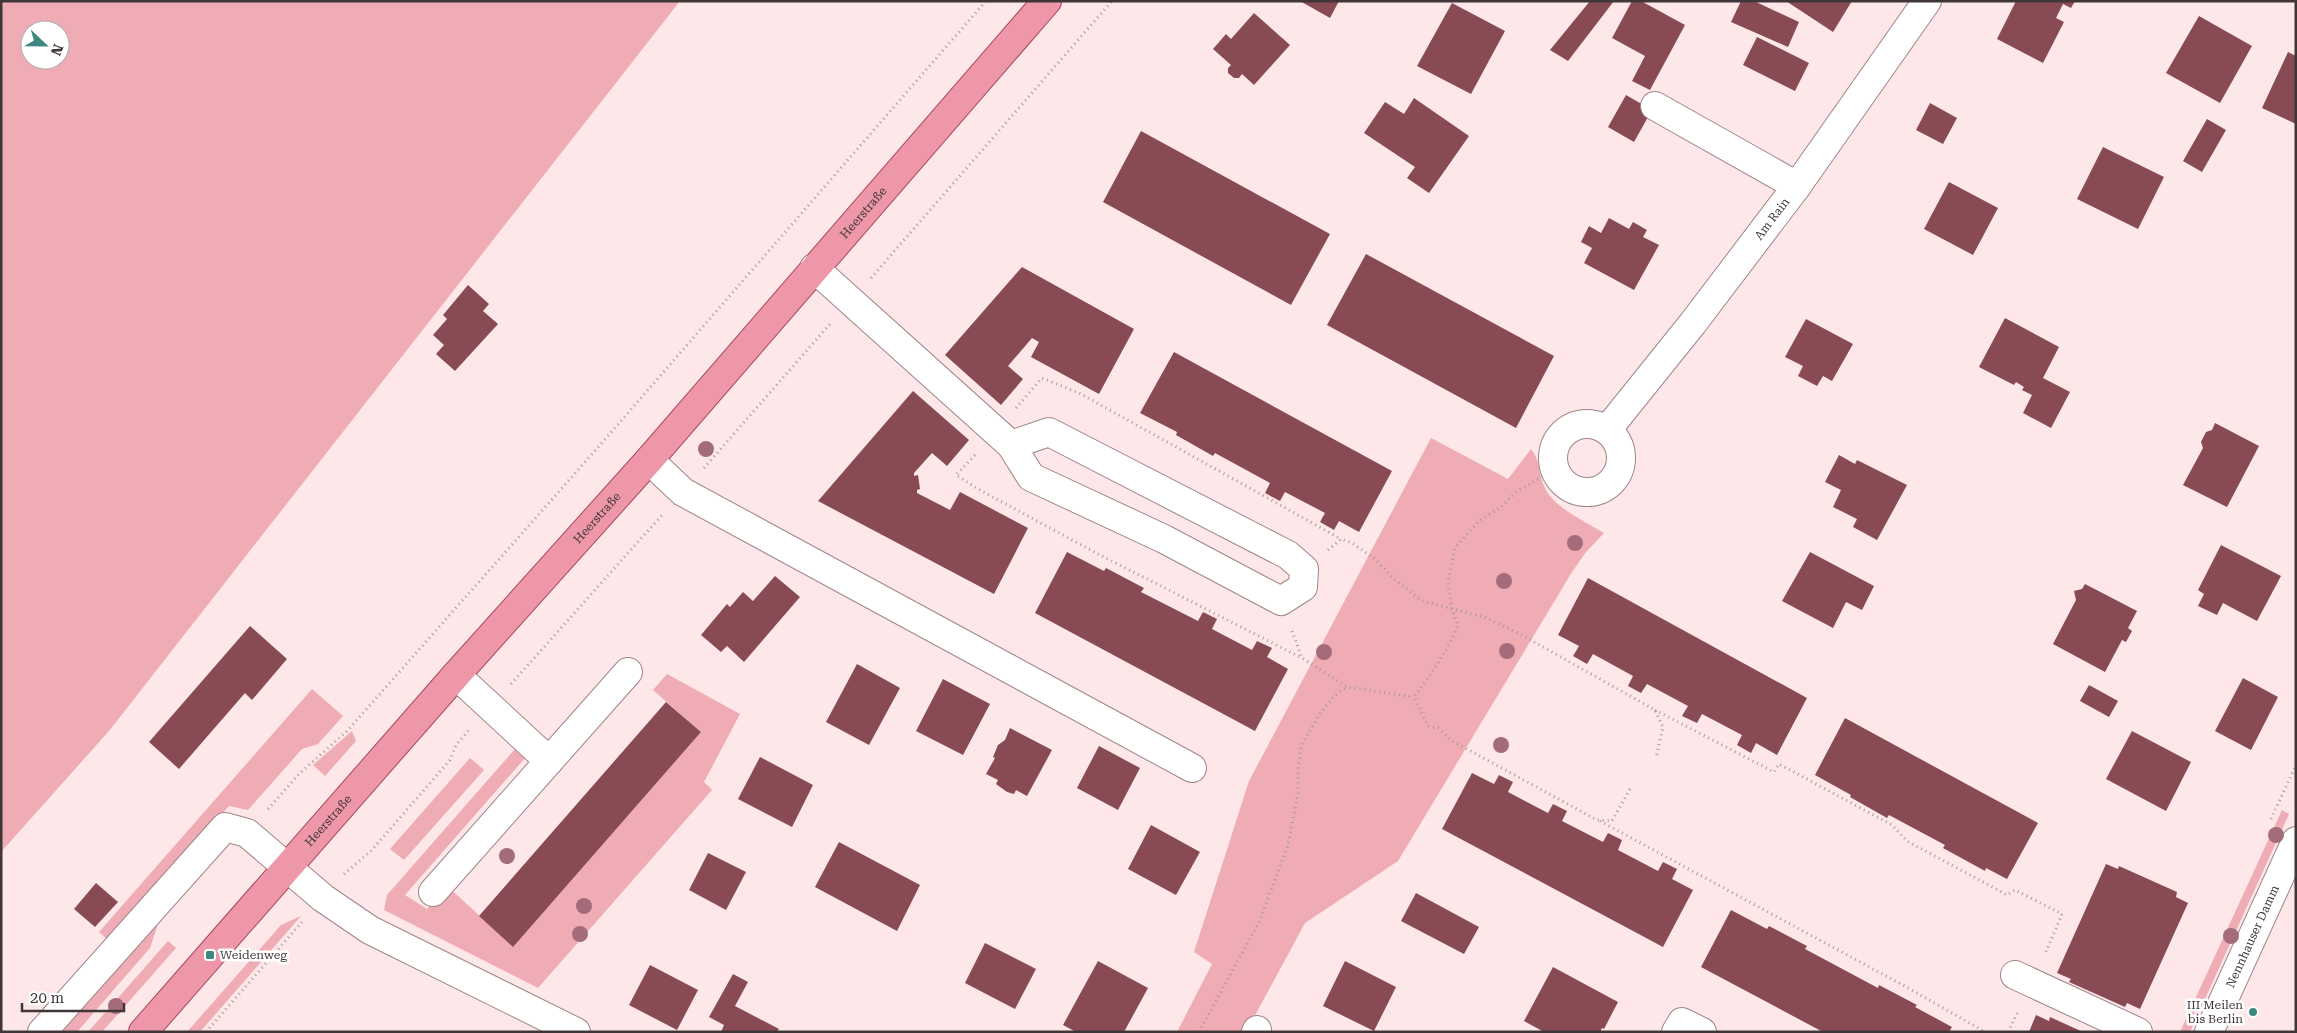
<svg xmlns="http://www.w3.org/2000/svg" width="2297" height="1033" viewBox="0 0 2297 1033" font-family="'Roboto Serif',serif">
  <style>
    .green { fill: #efacb4; fill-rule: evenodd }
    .building { fill: #884b54 }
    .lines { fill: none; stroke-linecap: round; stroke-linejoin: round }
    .minor-casing { stroke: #9f8588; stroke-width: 30 }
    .major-casing { stroke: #a9485c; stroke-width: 30 }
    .path { stroke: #a99799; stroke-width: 3; stroke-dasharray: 1 4; stroke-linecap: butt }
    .minor { stroke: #fff; stroke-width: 28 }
    .major { stroke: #ed97a9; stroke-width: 28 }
    .tree { fill: #a46c7b }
    .poi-dot { fill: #3f8783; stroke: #fff; stroke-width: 2 }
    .labels { text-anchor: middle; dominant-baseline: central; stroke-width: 5; stroke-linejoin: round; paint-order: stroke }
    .street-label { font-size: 12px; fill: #413637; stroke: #fff }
    .poi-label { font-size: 12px; fill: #413637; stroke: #fff; text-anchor: start }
  </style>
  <rect width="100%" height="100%" fill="#fee7e9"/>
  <path class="green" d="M1,1H680L109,731L1,852ZM30,30H60V60H30Z
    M1431,438L1508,479L1531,449C1541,461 1538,473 1544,486C1553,508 1585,521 1604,533L1586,552L1572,572L1398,861L1305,923L1246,1032H1177L1212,964L1194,952L1249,781Z
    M667,674L740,714L704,782L712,790L538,988L384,910L387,895L515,749L525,758L405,895L427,909L447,886L513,946L701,732L653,690Z
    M312,689L343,716L318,744L302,749L248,810L229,806L109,941L99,932Z
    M352,731L356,741L325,776L313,765Z
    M470,758L484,770L404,860L390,849Z
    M2282,810L2289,814L2190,1032H2180Z
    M301,916L200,1032H187L281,925Z
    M156,921L158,924L150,948L77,1032H58Z
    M168,941L176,948L102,1032H88Z"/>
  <path class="building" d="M1300,1H1339L1330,18Z
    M1590,1H1614L1568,61L1550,50Z
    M1632,1H1641L1685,25L1650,90L1632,81L1645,56L1612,38Z
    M1741,1H1754L1799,22L1788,47L1731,22Z
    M1786,1H1852L1833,32Z
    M2016,1H2075L2071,8L2063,4L2056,18L2064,22L2043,63L1997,39Z
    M1452,3L1505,31L1471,94L1417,66Z
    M1254,13L1290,45L1254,85L1242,74L1239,78H1234L1228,73V68L1231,65L1213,49L1226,34L1231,39Z
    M2199,16L2252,46L2220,103L2166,73Z
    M1757,37L1809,63L1795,91L1743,65Z
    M2288,52L2296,56V124L2262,108Z
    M1626,95L1652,110L1634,142L1608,127Z
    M1414,98L1469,136L1429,193L1407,178L1415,167L1364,133L1385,102L1404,114Z
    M1930,103L1957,118L1943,144L1916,130Z
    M2207,119L2226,130L2202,172L2183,161Z
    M1141,131L1330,234L1291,305L1103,202Z
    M2103,147L2164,177L2138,229L2077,199Z
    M1949,182L1998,208L1973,255L1924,229Z
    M1609,218L1629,229L1633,222L1647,230L1643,237L1659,245L1634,290L1584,263L1592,248L1581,242L1589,226L1601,233Z
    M1366,254L1554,356L1516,428L1327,325Z
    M1022,267L1134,329L1099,394L1031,357L1039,342L1032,338L1008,366L1023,379L1001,405L945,355Z
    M468,285L489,304L483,311L498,324L455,371L436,354L444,345L433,335L447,319L443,315Z
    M2005,318L2059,347L2043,378L2070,392L2051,428L2023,413L2032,395L2022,390L2024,387L2016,382L2014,385L1979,367Z
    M1806,319L1853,344L1832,381L1823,376L1817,386L1798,376L1803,366L1785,357Z
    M1174,352L1392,471L1359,532L1339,521L1334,530L1320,522L1325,513L1285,492L1280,501L1265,493L1270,483L1215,453L1213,456L1176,435L1177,432L1140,413Z
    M913,391L969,440L947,466L932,453L914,473V476L918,475L920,489L917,490V493L950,510L960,492L1028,528L994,594L818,501Z
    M2215,423L2259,446L2227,507L2183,485L2203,448L2201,442L2206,432L2212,430Z
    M1839,455L1855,464L1857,460L1907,485L1877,540L1853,527L1857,519L1833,507L1841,490L1825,482Z
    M2221,545L2281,576L2257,621L2223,603L2217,615L2198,606L2204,594L2198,590Z
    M1067,552L1104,571L1106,568L1144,588L1141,592L1198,621L1203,612L1217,619L1212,629L1252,650L1257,641L1272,648L1267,657L1288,669L1255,731L1035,613Z
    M1810,552L1874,586L1862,610L1846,602L1833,628L1782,601Z
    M775,576L800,597L744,662L727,646L721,652L701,635L727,604L730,607L743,592L753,601Z
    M1588,578L1807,698L1777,755L1756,743L1751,753L1737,745L1742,735L1702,714L1697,723L1682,716L1688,706L1647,684L1641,693L1628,686L1633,676L1593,654L1587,664L1573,656L1579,646L1558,635Z
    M2085,584L2137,611L2128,628L2132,631L2126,642L2122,640L2105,672L2053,644L2076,600L2074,591L2082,589Z
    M250,626L287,659L252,700L245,693L179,769L149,742Z
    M857,664L900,688L869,745L826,722Z
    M2243,678L2278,697L2251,750L2215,731Z
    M943,679L990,704L963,755L916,731Z
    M2089,685L2118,701L2109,717L2080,701Z
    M666,702L701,732L513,947L479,916Z
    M1845,718L2038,823L2007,879L1986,868L1985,871L1943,848L1945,845L1889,815L1887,818L1850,797L1851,795L1815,775Z
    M1010,728L1052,750L1027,796L1016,790L1014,794L1007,792L996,784L998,780L986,774L995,758L993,757L998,745L1005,740Z
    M2132,731L2191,762L2166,811L2106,779Z
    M1099,746L1140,768L1118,810L1077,788Z
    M760,757L813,785L792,827L738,799Z
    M1472,773L1494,784L1499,775L1513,782L1508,792L1548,813L1553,804L1567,811L1562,821L1603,842L1608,833L1622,840L1618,850L1658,871L1663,862L1677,869L1672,879L1693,890L1663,947L1442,829Z
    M1151,825L1200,852L1176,895L1128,869Z
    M839,842L920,885L897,931L815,887Z
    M708,853L746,872L726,910L689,890Z
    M2106,864L2118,869L2119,866L2177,892L2176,897L2188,903L2140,1009L2127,1003L2125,1007L2069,982L2071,979L2057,973Z
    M96,883L118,902L95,927L74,909Z
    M1416,893L1479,927L1464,954L1401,921Z
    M1731,910L1767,929L1769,926L1807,946L1805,949L1878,988L1879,985L1917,1005L1915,1007L1952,1027L1949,1032H1823L1701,967Z
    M985,943L1036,969L1015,1009L965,983Z
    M1098,961L1148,988L1124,1032H1076L1063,1025Z
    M1345,961L1396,987L1374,1031L1323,1006Z
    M650,965L698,990L677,1030L629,1005Z
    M1553,967L1618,1002L1604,1029L1602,1028L1600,1032H1544L1524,1021Z
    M733,974L748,982L735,1006L779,1029L777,1032H721L724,1025L709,1017Z
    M2036,1015L2049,1021L2050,1017L2083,1032H2029Z"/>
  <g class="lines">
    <g class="minor-casing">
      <g id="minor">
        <path d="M1655,106L1797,186"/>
        <path d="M814,268L1011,445L1031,477L1164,539L1281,601L1303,587L1304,569L1288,555L1049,432L1011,445"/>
        <circle cx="1587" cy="458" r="34"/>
        <path id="s1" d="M1607,430L1693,323L1797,186L1927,1"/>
        <path d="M649,460L683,492L1192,768"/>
        <path d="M456,675L549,761L628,672"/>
        <path d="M433,892L549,761"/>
        <path d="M2015,975L2138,1032"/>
        <path d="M42,1032L225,827L247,833L323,898L370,930L576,1032"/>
        <path d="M1256,1032L1257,1030"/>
        <path d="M1676,1032L1682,1022L1702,1032"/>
        <path id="s2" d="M2209,1032L2296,841"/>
      </g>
    </g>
    <g class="major-casing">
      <g id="major">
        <path id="s3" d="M143,1032L456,675L649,460L1047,1"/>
      </g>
    </g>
    <path class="path" d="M871,278L1112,1
      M1016,408L1042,378L1081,394L1341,539
      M975,455L956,475L978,489L1098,554L1302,658
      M1554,467L1540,478L1516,492L1501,507L1479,521L1455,548L1448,583L1452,609L1458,626C1446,652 1431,675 1414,697L1428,726L1438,728L1454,742L1597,820L1612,821L1630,789
      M704,468L830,324
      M1328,550L1341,539L1352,543L1375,559L1394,579L1422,601L1484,617L1520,634L1655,710L1663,727L1656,758
      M1292,631L1302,658L1347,687L1414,697
      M511,684L662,515
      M1655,710L1774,772L1779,764L1892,825L1907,841L2007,895L2015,890L2062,914L2045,954
      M268,809L300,773L347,731L594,452L986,1
      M2271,819L2296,765
      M1600,821L1910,989L1985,1032
      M344,874L372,850L450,760L456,745L470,729
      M206,1032L302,922
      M1199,1032L1259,922L1288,845L1298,793V770L1301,746L1319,715L1334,696L1347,687
      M2008,1032L2019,1010"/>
    <use href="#minor" class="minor"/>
    <use href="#major" class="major"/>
  </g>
  <g class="tree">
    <circle cx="706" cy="449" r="8"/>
    <circle cx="1575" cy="543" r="8"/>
    <circle cx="1504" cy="581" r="8"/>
    <circle cx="1507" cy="651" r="8"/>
    <circle cx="1324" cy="652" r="8"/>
    <circle cx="1501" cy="745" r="8"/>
    <circle cx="2276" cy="835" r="8"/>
    <circle cx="507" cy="856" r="8"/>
    <circle cx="584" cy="906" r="8"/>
    <circle cx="580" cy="934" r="8"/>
    <circle cx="2231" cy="936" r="8"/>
    <circle cx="116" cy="1006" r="8"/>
  </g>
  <g class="poi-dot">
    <rect x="205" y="950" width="10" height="10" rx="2.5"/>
    <circle cx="2253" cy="1012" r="5"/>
  </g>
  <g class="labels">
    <g class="street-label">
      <text stroke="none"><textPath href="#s3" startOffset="1091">Heerstraße</textPath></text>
      <text stroke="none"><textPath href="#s1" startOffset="268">Am Rain</textPath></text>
      <text stroke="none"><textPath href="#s3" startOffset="686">Heerstraße</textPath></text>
      <text stroke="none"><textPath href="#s3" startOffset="281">Heerstraße</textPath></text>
      <text stroke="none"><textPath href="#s2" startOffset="105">Nennhauser Damm</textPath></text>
    </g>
    <g class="poi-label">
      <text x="220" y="955">Weidenweg</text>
      <text x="2243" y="1005" text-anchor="end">III Meilen<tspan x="2243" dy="14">bis Berlin</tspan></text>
    </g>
  </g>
  <rect width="2297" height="1033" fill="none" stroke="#413637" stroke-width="5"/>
  <g transform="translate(45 45) rotate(112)"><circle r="24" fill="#ffffff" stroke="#b3afaf"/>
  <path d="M0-4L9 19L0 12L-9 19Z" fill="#3f8783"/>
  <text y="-8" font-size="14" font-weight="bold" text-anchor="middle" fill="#413637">N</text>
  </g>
  <path d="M22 1003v8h102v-8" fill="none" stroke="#413637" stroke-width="2.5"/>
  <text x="30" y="1003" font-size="15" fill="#413637" stroke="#ffffff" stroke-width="4" paint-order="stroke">20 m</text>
</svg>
